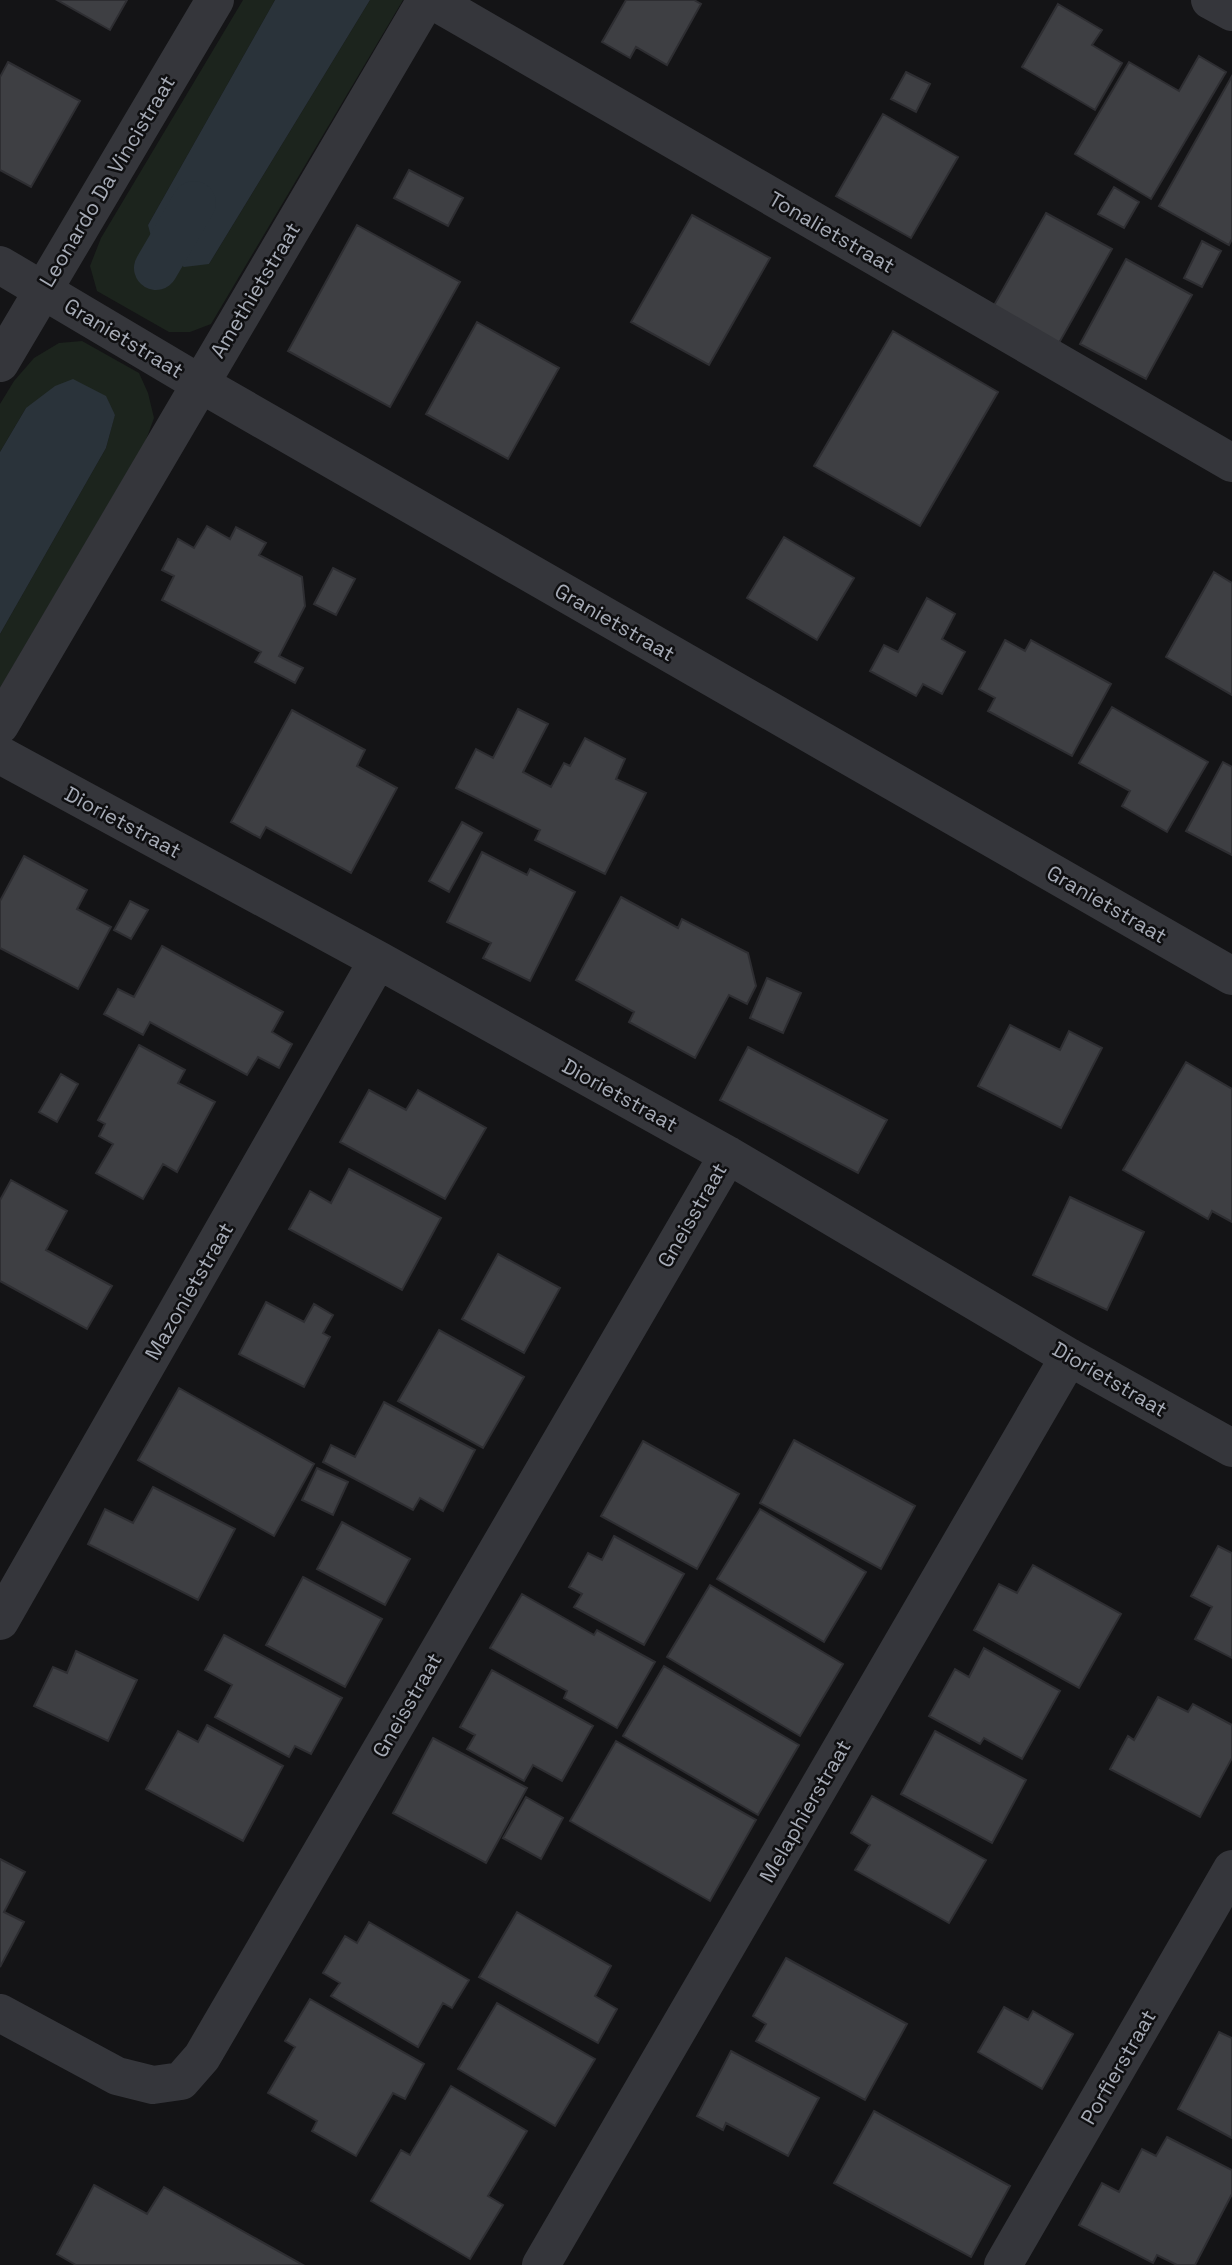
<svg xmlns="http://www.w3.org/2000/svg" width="1232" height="2265" viewBox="0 0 1232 2265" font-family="'Space Grotesk',sans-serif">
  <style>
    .green { fill: #1c241d }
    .water { fill: #2a333a }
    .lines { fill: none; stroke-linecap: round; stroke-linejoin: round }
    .canal { stroke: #2a333a; stroke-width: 44 }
    .building { fill: #3e3f43; stroke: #2e2e32; stroke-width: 2 }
    .minor { stroke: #35363b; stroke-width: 38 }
    .labels { text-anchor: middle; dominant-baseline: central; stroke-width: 5; stroke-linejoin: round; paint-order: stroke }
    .street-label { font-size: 21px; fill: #a6abb6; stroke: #0f0f11 }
  </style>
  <rect width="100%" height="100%" fill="#141416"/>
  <path class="green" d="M243,0H275L148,225L209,264L370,0H403L211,324L190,332H169L97,291L90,266L101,238Z
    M82,341L139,373L148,393L154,418L146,440L0,688V634L106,448L115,414L26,408L0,452V404L14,381L34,358L59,343Z"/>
  <path class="water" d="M275,0H370L209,264L184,267L154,248L148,225Z
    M73,379L106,396L115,415L106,448L0,634V452L26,408L55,386Z"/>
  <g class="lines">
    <path class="canal" d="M156,268L194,203"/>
  </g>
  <path class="building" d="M57,0H127L110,30Z
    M626,0H694L701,4L667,65L636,47L630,58L602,42Z
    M1058,4L1102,30L1092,45L1122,63L1095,110L1022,67Z
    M1199,56L1226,72L1151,199L1075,154L1129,62L1179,91Z
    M8,62L80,101L31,187L0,170V77Z
    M906,72L930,84L916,112L891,99Z
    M1232,76V239L1229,245L1159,206Z
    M883,114L958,157L911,238L836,196Z
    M409,170L463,198L448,226L394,198Z
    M1114,187L1139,202L1124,228L1098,214Z
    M1046,213L1112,249L1059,343L993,307Z
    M692,215L770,258L709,365L631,322Z
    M357,225L460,282L390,407L288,351Z
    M1202,241L1221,251L1202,287L1184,278Z
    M1126,259L1192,295L1146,379L1080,344Z
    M477,322L559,368L508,459L426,414Z
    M893,331L998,392L920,526L814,466Z
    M207,526L230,539L236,527L266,543L259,555L302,577L305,606L279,656L303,668L295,683L255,662L261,652L162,600L174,576L162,570L178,539L194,548Z
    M784,537L854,578L817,640L747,598Z
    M333,568L355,579L336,615L314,604Z
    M1214,572L1232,583V695L1166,657Z
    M927,598L955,614L942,639L965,652L942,694L923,684L916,696L870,671L884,645L898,652Z
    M1005,640L1025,651L1031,640L1111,684L1072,756L988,711L995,698L979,689Z
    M1112,707L1208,762L1167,832L1122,806L1130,791L1079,763Z
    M518,709L548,724L523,772L551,787L564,763L570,766L585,738L625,759L616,779L646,793L605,874L535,840L540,830L456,788L476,749L493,758Z
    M292,710L365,750L357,766L397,788L351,873L266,827L260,838L231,822Z
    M1223,762L1232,767V855L1186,831Z
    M462,822L482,833L449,892L429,881Z
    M482,852L527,875L530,869L575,892L530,981L483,958L491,943L447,922Z
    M24,856L87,890L77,909L111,927L78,989L0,948V901Z
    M621,897L678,928L682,919L748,953L756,986L747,1004L729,995L695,1058L629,1022L634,1012L576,980Z
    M130,901L148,910L131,939L114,930Z
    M162,946L283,1012L272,1032L292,1044L279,1068L258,1057L247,1075L150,1022L143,1035L104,1014L118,989L134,997Z
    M767,978L801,993L783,1033L750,1018Z
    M1010,1025L1060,1050L1069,1031L1102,1048L1061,1128L978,1086Z
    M139,1045L185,1070L178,1083L215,1102L177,1172L163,1164L143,1199L96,1173L113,1144L99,1136L105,1124L98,1120Z
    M748,1047L887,1120L858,1173L720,1100Z
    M1186,1062L1232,1089V1222L1212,1211L1208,1219L1123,1170Z
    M61,1074L78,1084L57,1122L39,1112Z
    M369,1090L406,1110L418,1090L486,1128L445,1199L340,1142Z
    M349,1169L441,1218L402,1290L289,1229L310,1191L331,1203Z
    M11,1180L67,1211L46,1250L112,1286L87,1329L0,1281V1200Z
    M1070,1197L1144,1232L1107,1310L1033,1275Z
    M498,1254L560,1288L524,1353L462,1319Z
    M266,1302L304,1322L314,1304L333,1315L323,1333L330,1337L304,1387L239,1354Z
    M439,1330L524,1377L483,1448L398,1401Z
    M179,1388L314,1464L274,1536L138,1460Z
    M384,1402L475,1450L443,1511L420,1498L413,1510L323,1462L331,1445L355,1457Z
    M794,1440L915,1506L881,1569L760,1503Z
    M643,1441L739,1494L697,1569L601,1516Z
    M317,1468L348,1482L333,1515L302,1500Z
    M153,1487L235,1529L198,1600L88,1544L105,1509L133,1523Z
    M760,1509L866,1572L824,1642L717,1579Z
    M342,1522L410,1559L385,1605L317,1569Z
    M614,1536L684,1574L644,1645L574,1607L582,1594L569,1587L588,1553L602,1560Z
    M1218,1546L1232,1553V1658L1195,1639L1212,1607L1191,1596Z
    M1033,1565L1121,1614L1079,1688L974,1630L999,1584L1017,1593Z
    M303,1577L382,1619L345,1687L266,1645Z
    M710,1585L843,1664L800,1736L667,1657Z
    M522,1594L594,1635L597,1630L655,1662L617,1728L564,1698L567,1691L490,1648Z
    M224,1635L342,1698L311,1754L295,1746L289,1757L215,1717L232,1685L205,1670Z
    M984,1648L1060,1691L1022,1759L984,1738L980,1744L929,1716L955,1669L969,1677Z
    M76,1651L137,1680L108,1741L34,1706L53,1667L67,1673Z
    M664,1666L799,1745L758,1815L623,1736Z
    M492,1670L593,1726L562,1781L533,1765L524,1781L467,1749L475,1735L460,1727Z
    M1158,1697L1188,1712L1193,1704L1232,1725V1758L1200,1817L1110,1769L1128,1736L1134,1740Z
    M207,1725L283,1766L243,1841L146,1789L178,1731L198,1742Z
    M935,1731L1026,1780L992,1843L901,1794Z
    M433,1738L527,1788L486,1863L393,1813Z
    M616,1741L756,1820L710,1901L570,1821Z
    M872,1796L986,1860L949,1923L855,1870L870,1845L851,1833Z
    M526,1797L563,1818L541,1859L503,1838Z
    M0,1859L25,1872L4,1912L24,1922L0,1967Z
    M517,1912L611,1966L595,1996L617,2009L598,2043L479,1977Z
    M369,1922L469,1980L452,2008L443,2003L418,2047L331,1996L340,1983L323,1973L345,1936L357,1943Z
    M786,1958L907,2024L865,2100L756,2041L766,2024L753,2016Z
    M310,1999L424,2064L405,2099L393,2093L356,2156L312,2131L317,2121L268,2093L295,2047L285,2041Z
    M497,2003L595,2059L555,2126L458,2069Z
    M1004,2007L1028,2020L1033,2011L1073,2034L1042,2089L978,2052Z
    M1219,2032L1232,2038V2138L1178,2109Z
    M731,2051L819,2098L788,2156L726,2123L723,2130L697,2116Z
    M451,2086L527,2131L488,2196L503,2205L470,2259L371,2201L401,2150L410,2155Z
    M874,2111L1010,2186L971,2257L834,2183Z
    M1167,2137L1232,2170V2194L1195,2265H1177L1157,2255L1153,2263L1079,2225L1102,2183L1119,2192L1142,2149L1156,2156Z
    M94,2185L147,2214L164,2187L303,2265H76L57,2254Z"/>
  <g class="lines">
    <path class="minor" d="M432,0L1232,463
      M1210,0L1232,12
      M0,265L199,383L1232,976
      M0,363L215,0
      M0,725L426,0
      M0,755L378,960L728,1155L1069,1357L1232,1448
      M0,1621L378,960
      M0,2013L117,2076L153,2085L181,2081L202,2057L728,1155
      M541,2265L1069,1357
      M1003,2265L1232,1869"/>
  </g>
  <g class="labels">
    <g class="street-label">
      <text transform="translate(107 181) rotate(-59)">Leonardo Da Vincistraat</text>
      <text transform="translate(832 232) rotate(30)">Tonalietstraat</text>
      <text transform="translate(255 290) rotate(-59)">Amethietstraat</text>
      <text transform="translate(124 338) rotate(31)">Granietstraat</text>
      <text transform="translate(615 622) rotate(30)">Granietstraat</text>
      <text transform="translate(123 822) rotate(28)">Diorietstraat</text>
      <text transform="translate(1107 904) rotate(30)">Granietstraat</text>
      <text transform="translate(620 1095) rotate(29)">Diorietstraat</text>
      <text transform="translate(692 1215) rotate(-60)">Gneisstraat</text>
      <text transform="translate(189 1291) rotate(-60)">Mazonietstraat</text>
      <text transform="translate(1110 1379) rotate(30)">Diorietstraat</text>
      <text transform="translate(407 1705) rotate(-60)">Gneisstraat</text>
      <text transform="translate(805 1811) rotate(-60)">Melaphierstraat</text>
      <text transform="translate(1118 2067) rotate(-60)">Porfierstraat</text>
    </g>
  </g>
</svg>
